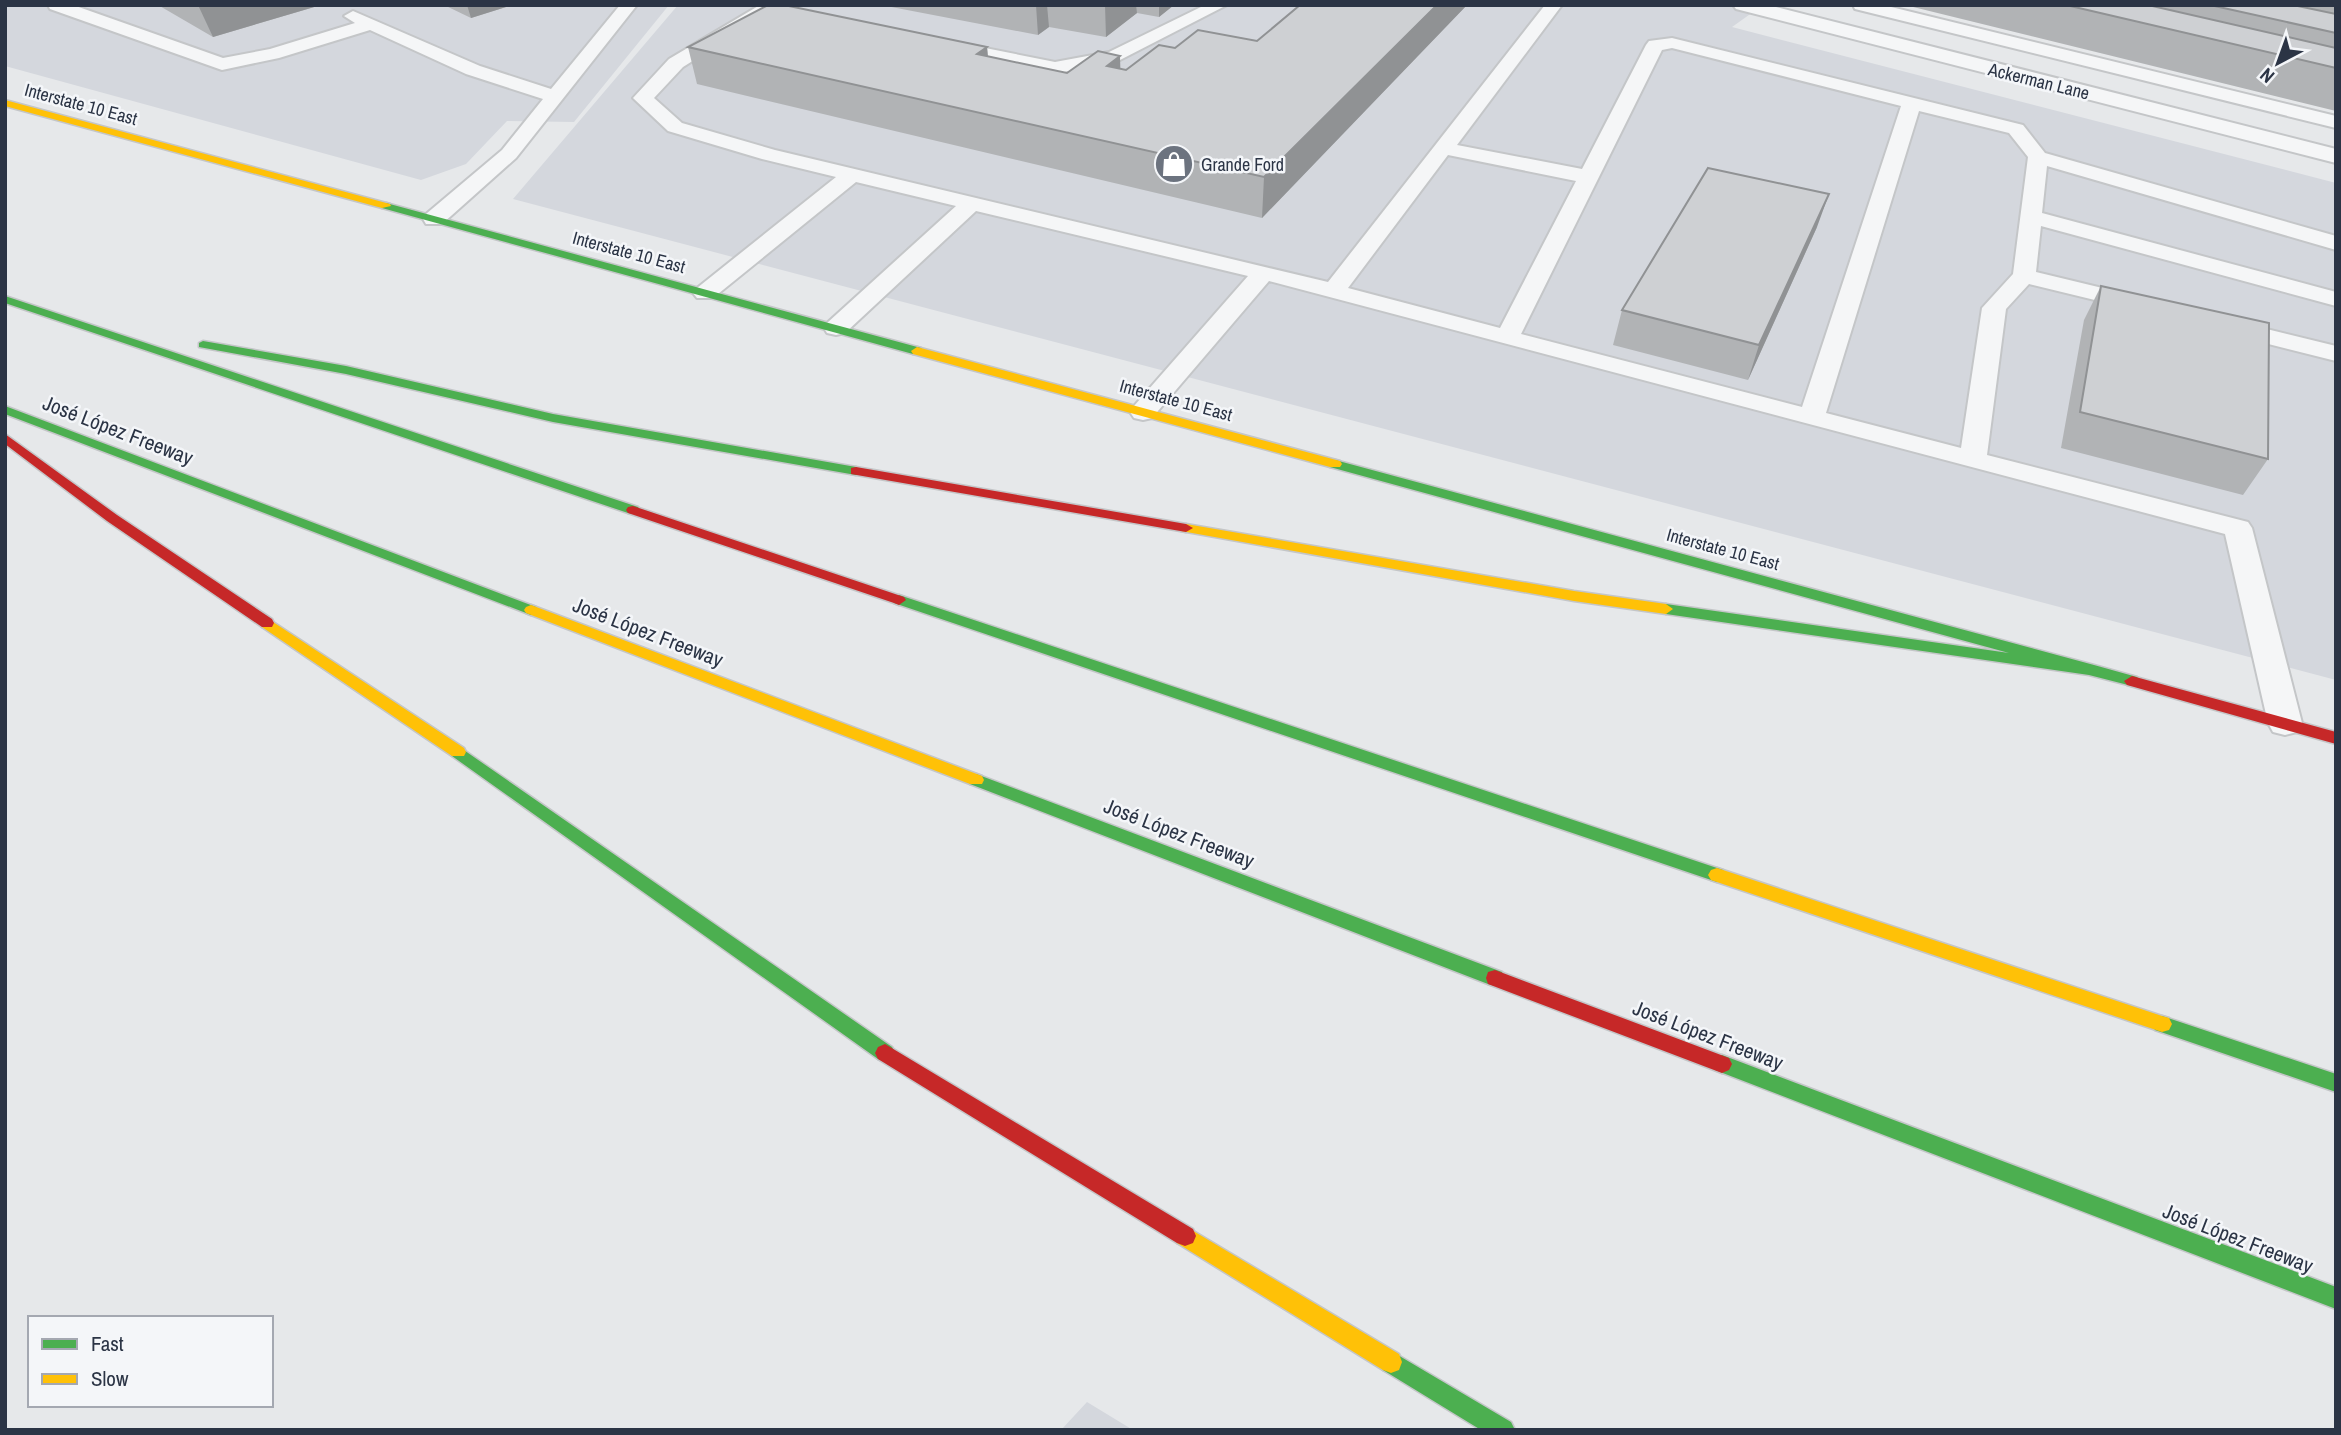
<svg xmlns="http://www.w3.org/2000/svg" width="2341" height="1435" viewBox="0 0 2341 1435" font-family="'Archivo Narrow',sans-serif">
  <style>
    .built { fill: #d4d7dd }
    .lines { fill: none; stroke-linecap: round; stroke-linejoin: round }
    .lane-casing { stroke: #c4c6c8; stroke-width: 4 }
    .street-casing { stroke: #c4c6c8; stroke-width: 4 }
    .fast-casing { stroke: #c4c6c8; stroke-width: 3 }
    .slow-casing { stroke: #c4c6c8; stroke-width: 3 }
    .jam-casing { stroke: #c4c6c8; stroke-width: 3 }
    .lane { fill: #f5f6f7; fill-rule: evenodd }
    .street { fill: #f5f6f7; fill-rule: evenodd }
    .fast { fill: #4caf50; fill-rule: evenodd }
    .slow { fill: #ffc107; fill-rule: evenodd }
    .jam { fill: #c62828; fill-rule: evenodd }
    .wall { fill: #b1b3b5 }
    .shaded-wall { fill: #909294 }
    .building { fill: #ced0d3; stroke: #909294; stroke-width: 2 }
    .labels { text-anchor: middle; dominant-baseline: central; stroke-width: 5; stroke-linejoin: round; paint-order: stroke }
    .far-street-label { font-size: 18px; fill: #2b3445; stroke: #f4f6f9 }
    .far-poi-label { font-size: 18px; fill: #2b3445; stroke: #f4f6f9; text-anchor: start }
    .street-label { font-size: 21px; fill: #2b3445; stroke: #f4f6f9 }
  </style>
  <rect width="100%" height="100%" fill="#e6e8ea"/>
  <path class="built" d="M5,5H669L574,122L507,121L466,164L421,180L5,66Z
    M678,5H1763L1732,27L2336,183V680L513,199Z
    M1087,1402L1133,1430H1061Z"/>
  <g class="lines">
    <g class="lane-casing">
      <path id="lane" d="M48,5H73L223,58L270,49L355,23L344,16L353,11L480,66L551,89L620,5H637L516,158L442,224H426L423,219L426,214L502,150L543,99L466,74L370,30L279,58L222,70L50,9Z
        M760,5H781L683,67L654,98L682,123L775,150L1328,282L1545,5H1562L1457,145L1582,169L1646,45L1649,41L1672,38L2023,125L2045,153L2336,236V250L2047,166L2042,213L2336,292V306L2041,226L2036,272L2148,299L2152,304L2148,309L2140,311L2029,284L2006,309L1987,455L2248,522L2252,528L2302,723L2297,732L2285,735L2273,732L2268,723L2225,534L1269,281L1152,418L1143,420L1134,418L1130,412L1134,406L1248,276L976,211L845,333L836,335L827,333L824,328L827,323L956,206L856,182L713,298H697L693,293L697,288L836,177L762,159L668,131L633,98L669,59ZM1672,48L1901,106L1802,407L1521,334L1662,50ZM1919,111L2009,133L2028,157L2013,274L1982,308L1961,448L1826,413ZM1448,155L1576,181L1500,328L1348,288Z
        M1205,5H1227L1120,60L1055,74L945,50L936,45L945,40L1055,62L1109,52Z
        M1853,5H1883L2336,116V128L1855,9Z
        M2226,319L2336,346V361L2217,331L2214,326L2217,321Z"/>
    </g>
    <g class="street-casing">
      <path id="street" d="M1733,5H1768L2336,149V163L1736,9Z"/>
    </g>
    <g class="fast-casing">
      <path id="fast" d="M386,203L921,348L923,351L921,354H913L382,208L381,206Z
        M5,296L638,507L640,510L633,514L628,513L5,303Z
        M203,341L346,366L553,414L856,467L863,471L856,475L553,422L346,374L199,347V343Z
        M5,406L536,607L538,610L531,615L526,613L5,414Z
        M1335,460L2094,665L2137,677L2140,681L2132,686L2089,675L1666,614L1659,609L1661,606L1666,604L2009,653L1330,467V461Z
        M899,595L1723,870L1726,875L1723,880L1717,882L894,603L892,600Z
        M458,746L892,1047L895,1053L892,1059L885,1062L878,1059L452,756L450,752L452,748Z
        M976,774L1502,972L1504,978L1502,984L1495,986L1488,984L970,784L968,780L970,776Z
        M2162,1016L2336,1074V1092L2155,1030L2152,1024L2155,1018Z
        M1722,1055L2336,1287V1309L1715,1070L1712,1064L1715,1058Z
        M1391,1351L1511,1422L1515,1430H1481L1383,1370L1380,1362L1383,1354Z"/>
    </g>
    <g class="slow-casing">
      <path id="slow" d="M5,100L390,204L391,206L382,208L5,106Z
        M917,347L1340,461L1342,464L1340,467H1330L913,354L911,351Z
        M1186,524L1574,591L1666,604L1673,609L1666,614L1574,601L1181,531L1179,528Z
        M531,605L982,776L984,780L982,784H970L526,613L524,610L526,607Z
        M267,618L464,748L466,752L464,756H452L262,627L260,623Z
        M1717,868L2162,1016L2169,1018L2172,1024L2169,1030L2162,1032L1711,880L1708,875L1711,870Z
        M1185,1226L1399,1354L1402,1362L1399,1370L1391,1373L1383,1370L1177,1243L1174,1236L1177,1229Z"/>
    </g>
    <g class="jam-casing">
      <path id="jam" d="M5,434L117,515L272,619L274,623L272,627H262L107,521L5,444Z
        M856,467L1186,524L1193,528L1186,532L851,474V468Z
        M633,506L904,597L906,600L899,605L894,603L628,513L626,510L628,507Z
        M2132,676L2336,732V744L2127,685L2124,681Z
        M1495,970L1729,1058L1732,1064L1729,1070L1722,1073L1488,984L1486,978L1488,972Z
        M885,1044L1193,1229L1196,1236L1193,1243L1185,1246L1177,1243L878,1059L875,1053L878,1047Z"/>
    </g>
    <use href="#lane" class="lane"/>
    <use href="#street" class="street"/>
    <use href="#fast" class="fast"/>
    <use href="#slow" class="slow"/>
    <use href="#jam" class="jam"/>
  </g>
  <path class="wall" d="M158,5H321L213,37Z
    M444,5H512L471,18Z
    M881,5H1174L1159,17L1137,13L1106,37L1049,27L1038,35Z
    M1300,5H1467L1262,218L697,84L688,47H987L988,56L1067,73L1120,56V69L1126,70L1175,48L1257,41Z
    M1905,5H2336V111Z
    M1817,227L1748,380L1613,345L1622,310Z
    M2101,286L2268,459L2243,495L2061,448L2084,320Z"/>
  <path class="shaded-wall" d="M198,5H321L213,37Z
    M467,5H512L471,18Z
    M1036,5H1047L1049,27L1038,35Z
    M1105,5H1136L1137,13L1106,37Z
    M1159,5H1174L1159,17Z
    M1437,5H1467L1262,218L1264,177Z
    M987,47L990,85L977,54Z
    M1120,56L1121,93L1107,66Z
    M1829,194L1817,227L1748,380L1759,345Z"/>
  <path class="building" d="M768,5H784L987,47L977,54L1067,73L1098,51L1120,56L1107,66L1126,70L1159,45L1175,48L1198,30L1257,41L1300,5H1437L1264,177L688,47Z
    M2066,5H2148L2336,48V68Z
    M2210,5H2293L2336,14V33Z
    M1708,168L1829,194L1759,345L1622,310Z
    M2101,286L2269,323L2268,459L2080,412Z"/>
  <defs>
    <g id="shop-disc" transform="scale(2.0125)"><circle r="9.5" fill="#6c737f" stroke="#f4f6f9"/><path d="M-5-2.5h2.3a2.7 3.5 0 0 1 5.4 0H5L5.5 6h-11ZM-1.5-2.5h3a1.5 2.3 0 0 0-3 0Z" fill="#fff"/></g>
  </defs>
  <g fill-rule="evenodd">
    <use href="#shop-disc" x="1174" y="164"/>
  </g>
  <g class="labels">
    <g class="far-street-label">
      <text transform="translate(2039 81) rotate(14)">Ackerman Lane</text>
      <text transform="translate(81 104) rotate(15)">Interstate 10 East</text>
      <text transform="translate(629 252) rotate(15)">Interstate 10 East</text>
      <text transform="translate(1176 400) rotate(15)">Interstate 10 East</text>
      <text transform="translate(1723 549) rotate(15)">Interstate 10 East</text>
    </g>
    <g class="far-poi-label">
      <text x="1201" y="164">Grande Ford</text>
    </g>
    <g class="street-label">
      <text transform="translate(118 430) rotate(21)">José López Freeway</text>
      <text transform="translate(648 632) rotate(21)">José López Freeway</text>
      <text transform="translate(1179 833) rotate(21)">José López Freeway</text>
      <text transform="translate(1708 1035) rotate(21)">José López Freeway</text>
      <text transform="translate(2238 1238) rotate(21)">José López Freeway</text>
    </g>
  </g>
  <rect width="2341" height="1435" fill="none" stroke="#2b3445" stroke-width="14"/>
  <rect x="28" y="1316" width="245" height="91" fill="#f4f6f9" stroke="#a4a8b1" stroke-width="2"/>
  <rect x="42" y="1339" width="35" height="10" fill="#4caf50" stroke="#a4a8b1" stroke-width="2"/>
  <text x="91" y="1351" font-size="21" fill="#2b3445">Fast</text>
  <rect x="42" y="1374" width="35" height="10" fill="#ffc107" stroke="#a4a8b1" stroke-width="2"/>
  <text x="91" y="1386" font-size="21" fill="#2b3445">Slow</text>
  <g transform="translate(2278 63) rotate(221)" stroke="#f4f6f9" stroke-width="5" paint-order="stroke">
  <path d="M0-5L12 26L0 18L-12 26Z" fill="#2b3445"/>
  <text y="-10" font-size="19" font-weight="bold" text-anchor="middle" fill="#2b3445">N</text>
  </g>
</svg>
